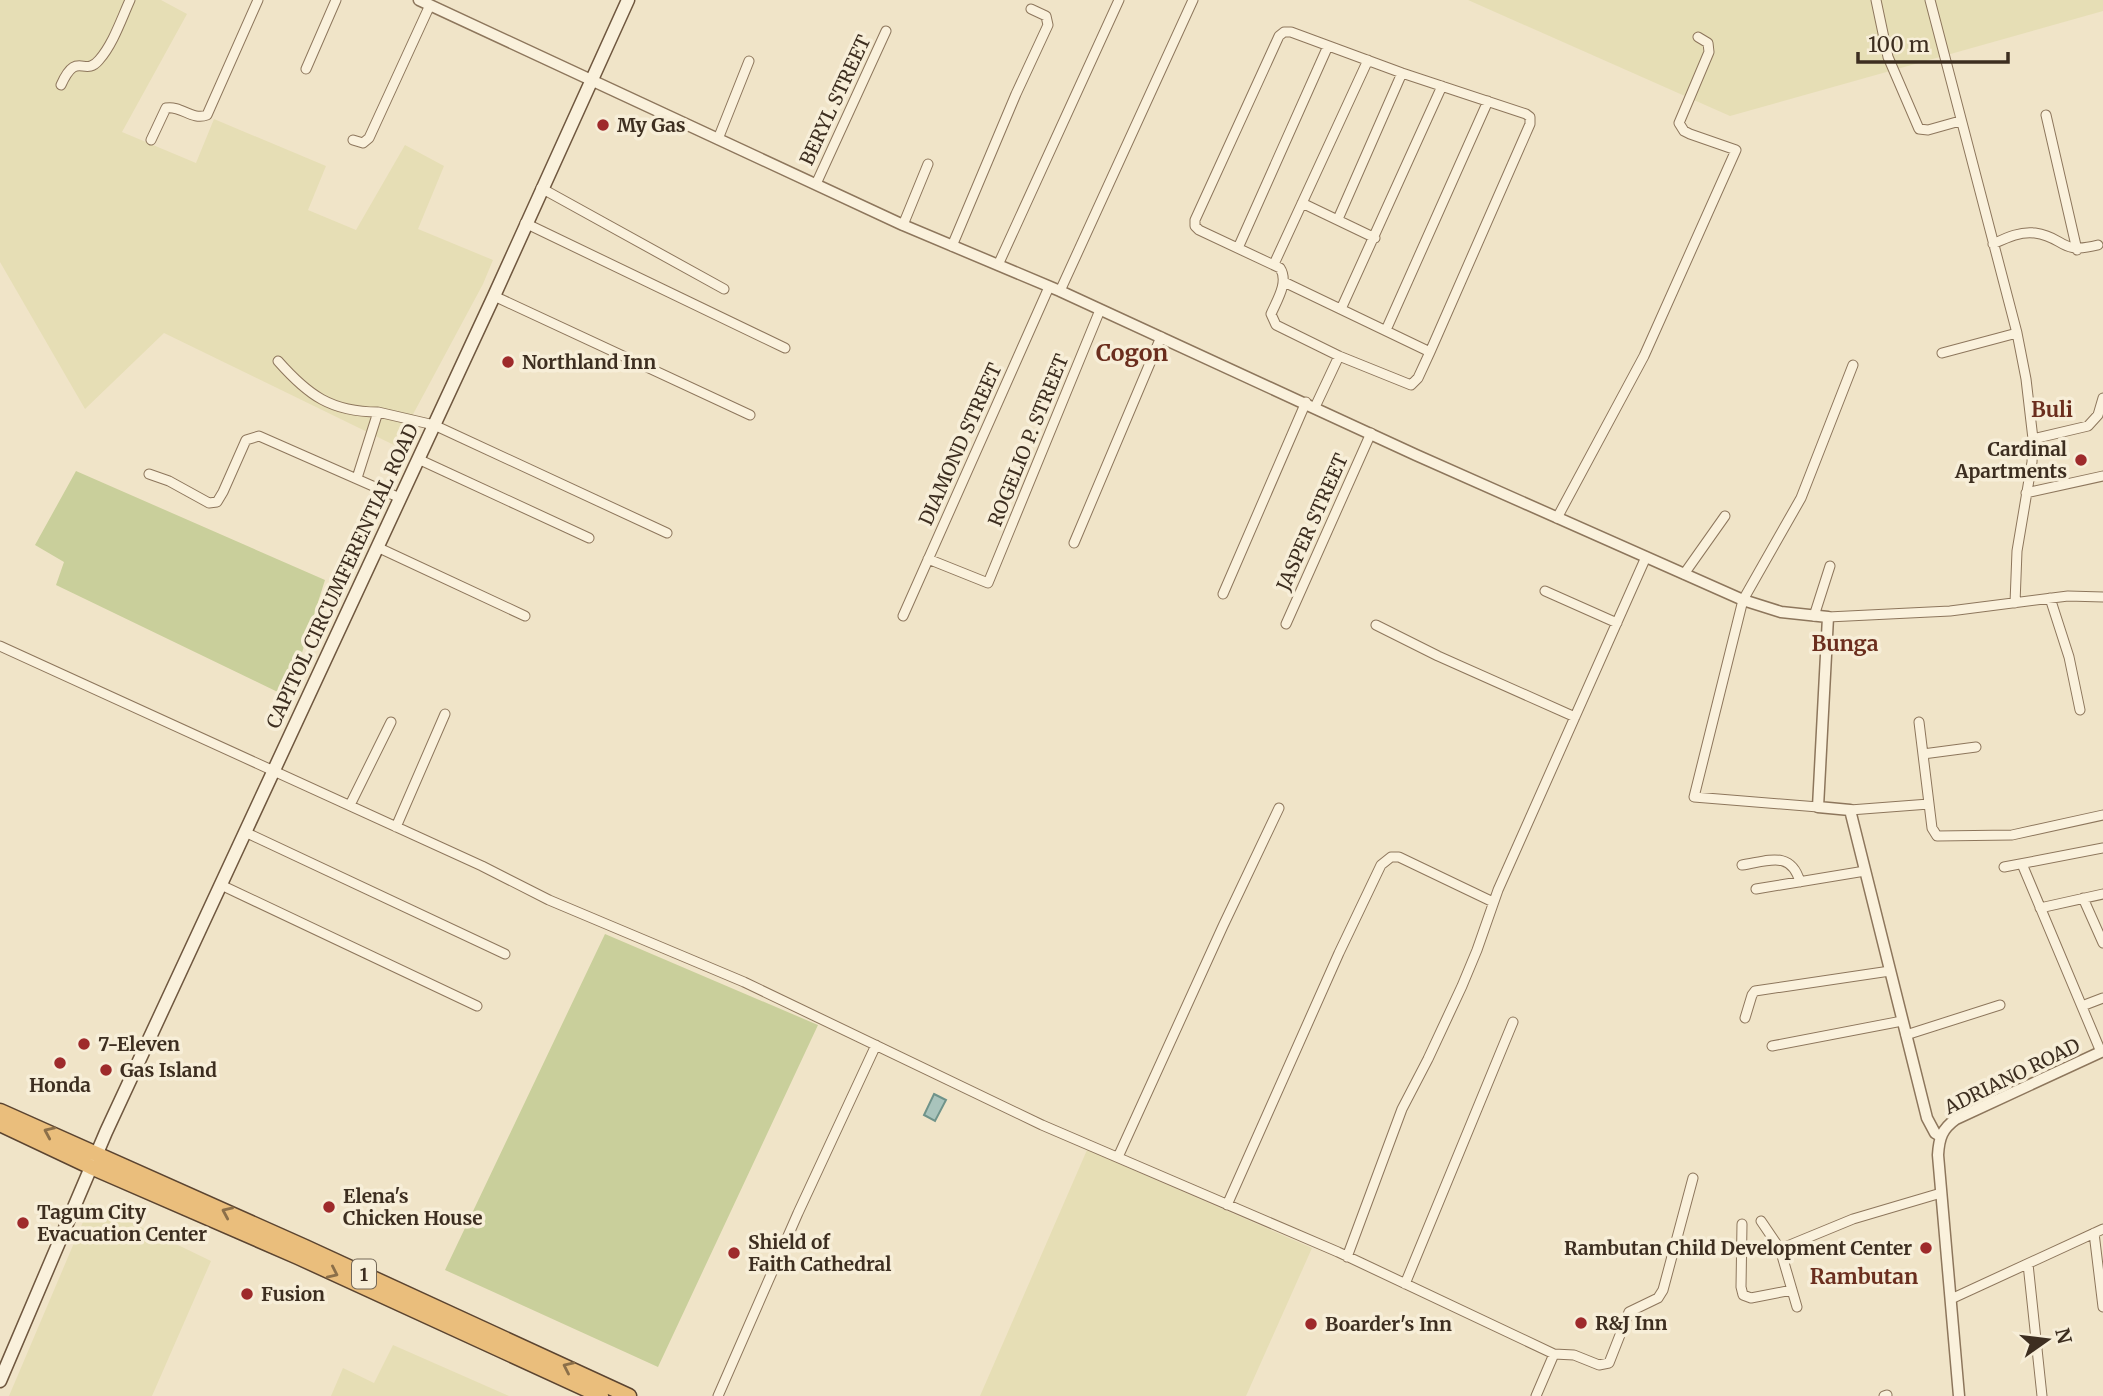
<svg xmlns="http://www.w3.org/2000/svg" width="2103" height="1396" viewBox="0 0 2103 1396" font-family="Merriweather,serif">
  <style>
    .farmland { fill: #e6deb5 }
    .green { fill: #c9cf9b }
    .water { fill: #a9c4bc; stroke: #6f938a; stroke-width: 2 }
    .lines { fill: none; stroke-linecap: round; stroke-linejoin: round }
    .minor-casing { stroke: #8d765c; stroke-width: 11 }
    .tertiary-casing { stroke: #8d765c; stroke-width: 13 }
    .secondary-casing { stroke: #6f573f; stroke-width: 15 }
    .trunk-casing { stroke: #5b4430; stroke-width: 17 }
    .minor { stroke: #faf1dc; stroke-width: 9 }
    .tertiary { stroke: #faf1dc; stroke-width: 10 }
    .secondary { stroke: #faf1dc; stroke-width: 12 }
    .trunk { stroke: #eabe7c; stroke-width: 14 }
    .oneway { stroke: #8b6f49 }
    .poi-dot { fill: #9e2a2b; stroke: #f7eed8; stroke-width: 2.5 }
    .labels { text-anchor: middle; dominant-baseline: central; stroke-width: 7; stroke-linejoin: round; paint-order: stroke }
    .shield { fill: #f7eed8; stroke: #756857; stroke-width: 2 }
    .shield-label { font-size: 18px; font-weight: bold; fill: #3d2e20 }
    .street-label { font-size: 19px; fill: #3d2e20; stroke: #f7eed8 }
    .poi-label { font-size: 19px; font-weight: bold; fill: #3d2e20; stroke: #f7eed8; text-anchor: start }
    .neighbourhood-label { font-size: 21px; font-weight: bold; fill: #6b2e1e; stroke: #f7eed8 }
    .quarter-label { font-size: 23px; font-weight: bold; fill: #6b2e1e; stroke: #f7eed8 }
  </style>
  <rect width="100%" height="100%" fill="#f0e4c8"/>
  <path class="farmland" d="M0,0H161L187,14L122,132L196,163L214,119L326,166L308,210L356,230L405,145L444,166L418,229L493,260L483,284L396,446L164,333L85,409L0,262Z
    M1468,0H2103V11L1730,116Z
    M1087,1150L1312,1248L1246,1396H980Z
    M91,1203L211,1261L152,1396H9Z
    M393,1345L509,1396H331L343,1368L374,1383Z"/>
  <path class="green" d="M76,471L325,580L288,697L56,585L64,562L35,545Z
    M605,934L818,1025L658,1367L445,1270Z"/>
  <path class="water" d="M934,1094L946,1100L935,1121L924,1115Z"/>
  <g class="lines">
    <g class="minor-casing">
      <path id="minor" d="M1876,0L1888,57L1919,129L1928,130L1960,121
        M1930,0L2017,333L2026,379L2033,439L2032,462L2017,551L2015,603
        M1284,32H1291L1402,73L1526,114L1530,117V124L1430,352L1418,378L1411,385L1339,356L1276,325L1271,314C1277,300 1289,282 1280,268L1199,230L1195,226V220L1279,36Z
        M306,69L336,0
        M61,85C77,49 84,78 99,60C113,44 121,20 130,0
        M2046,115L2077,250
        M718,139L749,61
        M151,140L166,108C181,105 192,121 207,115L258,0
        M353,140L363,143L369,138L430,5
        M816,184L886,31
        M541,188L724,289
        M1302,203L1375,238
        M1338,219L1402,73
        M525,223L785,348
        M903,225L928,164
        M1993,244C2006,238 2020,231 2035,233C2065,237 2059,255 2098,245
        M952,246L1016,94L1048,25L1046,16L1031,9
        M1238,248L1328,46
        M1274,264L1368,60
        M998,265L1119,0
        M1284,282L1430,352
        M1060,291L1193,0
        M494,296L750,415
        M1341,309L1442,86
        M1386,330L1488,101
        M1942,353L2017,333
        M278,361C308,395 331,412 378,412L357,478
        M1315,407L1339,356
        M378,412L434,425L667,533
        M2033,439L2088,426L2098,415L2103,398
        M418,459L589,538
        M149,474L169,481L209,503L217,502L223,492L246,440L259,436L400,498
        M2026,493L2103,476
        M1557,518L1644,356L1736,150L1690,134L1684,131L1679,123L1709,52L1708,43L1698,37
        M1074,543L1161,337
        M377,547L525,616
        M928,559L988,583L1100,310
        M1684,574L1725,516
        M1545,591L1617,623
        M1223,594L1306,402
        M2050,598L2069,657L2080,710
        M903,616L1049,287
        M1814,616L1830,566
        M1828,617L1950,611L2068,596L2103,597
        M1286,624L1371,433
        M1376,625L1438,656L1575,717
        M0,646L482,866L549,900L744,982L1042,1125L1338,1252L1554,1354L1536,1396
        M1919,722L1932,828L1937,836L2012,835L2103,815
        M1923,754L1976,747
        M350,805L391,722
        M1818,807L1694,797L1743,600L1801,498L1853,365
        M1850,810L1929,804
        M396,827L445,714
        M245,832L505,954
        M2022,864L2101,1052
        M1742,865C1768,861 1791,850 1800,882
        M2004,867L2103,848
        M221,885L477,1006
        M1756,889L1865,871
        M2083,898L2103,943
        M2040,908L2103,894
        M2082,1006L2103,998
        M1745,1018L1752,995L1755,991L1890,971
        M1906,1035L2000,1005
        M1772,1046L1902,1021
        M1118,1157L1223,926L1279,808
        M1227,1205L1339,953L1381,865L1391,857H1399L1493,902
        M1761,1221L1780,1249L1797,1307
        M1742,1224L1741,1287L1743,1295L1751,1298L1792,1290
        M2094,1233L2103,1307
        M1780,1249L1853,1219L1941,1193
        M1347,1257L1402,1109L1428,1059L1462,986L1477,950L1498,890L1646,557
        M2028,1264L2042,1396
        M1405,1284L1513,1022
        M1951,1299L2103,1229
        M1554,1354L1574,1355L1599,1365L1609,1363L1629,1312L1658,1298L1663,1290L1693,1178
        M718,1396L798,1213L876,1045
        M1884,1396L1887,1395"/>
    </g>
    <g class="tertiary-casing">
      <path id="tertiary" d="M419,0L903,225L1060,291L1416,455L1743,600L1781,612L1828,617L1818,807L1850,810L1927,1118L1935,1133L1940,1136
        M1959,1396L1938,1155C1939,1138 1942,1129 1956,1119L2103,1051"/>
    </g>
    <g class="secondary-casing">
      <path id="secondary" d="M0,1381L106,1132L494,296L628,0"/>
    </g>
    <g class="trunk-casing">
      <path id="trunk" d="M0,1111L305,1247L629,1396
        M0,1124L91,1167L298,1257L601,1396"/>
    </g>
    <use href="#minor" class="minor"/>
    <use href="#tertiary" class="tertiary"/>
    <use href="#secondary" class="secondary"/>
    <use href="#trunk" class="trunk"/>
  </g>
  <defs><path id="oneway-chevron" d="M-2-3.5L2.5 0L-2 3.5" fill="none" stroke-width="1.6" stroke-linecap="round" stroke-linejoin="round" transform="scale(1.75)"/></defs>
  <g class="oneway">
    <use href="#oneway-chevron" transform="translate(49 1132) rotate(-156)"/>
    <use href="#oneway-chevron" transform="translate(227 1212) rotate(-156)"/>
    <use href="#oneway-chevron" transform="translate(333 1273) rotate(25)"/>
    <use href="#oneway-chevron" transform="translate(568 1367) rotate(-155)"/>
  </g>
  <g class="poi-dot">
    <circle cx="603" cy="125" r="7"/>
    <circle cx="508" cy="362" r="7"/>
    <circle cx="2081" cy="460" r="7"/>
    <circle cx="84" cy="1044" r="7"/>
    <circle cx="60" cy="1063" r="7"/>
    <circle cx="106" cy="1070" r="7"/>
    <circle cx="329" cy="1207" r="7"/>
    <circle cx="23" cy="1223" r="7"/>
    <circle cx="1926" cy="1248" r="7"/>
    <circle cx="734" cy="1253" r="7"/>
    <circle cx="247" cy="1294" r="7"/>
    <circle cx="1581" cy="1323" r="7"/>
    <circle cx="1311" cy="1324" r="7"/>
  </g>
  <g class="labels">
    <rect class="shield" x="352" y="1259.5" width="24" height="29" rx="5"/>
    <g class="shield-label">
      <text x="364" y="1274">1</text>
    </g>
    <g class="street-label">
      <text transform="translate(835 100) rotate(-65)">BERYL STREET</text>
      <text transform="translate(1028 440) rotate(-68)">ROGELIO P. STREET</text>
      <text transform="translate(960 444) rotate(-66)">DIAMOND STREET</text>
      <text transform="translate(1312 522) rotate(-66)">JASPER STREET</text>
      <text transform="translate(342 576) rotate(-65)">CAPITOL CIRCUMFERENTIAL ROAD</text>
      <text transform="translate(2012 1076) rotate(-26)">ADRIANO ROAD</text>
    </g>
    <g class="poi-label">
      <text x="617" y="125">My Gas</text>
      <text x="522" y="362">Northland Inn</text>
      <text x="2067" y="449" text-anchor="end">Cardinal<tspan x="2067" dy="22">Apartments</tspan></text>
      <text x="98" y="1044">7-Eleven</text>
      <text x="120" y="1070">Gas Island</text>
      <text x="60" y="1085" text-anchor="middle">Honda</text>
      <text x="343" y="1196">Elena's<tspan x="343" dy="22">Chicken House</tspan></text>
      <text x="37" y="1212">Tagum City<tspan x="37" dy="22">Evacuation Center</tspan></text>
      <text x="748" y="1242">Shield of<tspan x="748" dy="22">Faith Cathedral</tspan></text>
      <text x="1912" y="1248" text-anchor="end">Rambutan Child Development Center</text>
      <text x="261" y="1294">Fusion</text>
      <text x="1595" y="1323">R&amp;J Inn</text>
      <text x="1325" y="1324">Boarder's Inn</text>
    </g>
    <g class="neighbourhood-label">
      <text x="2052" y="409">Buli</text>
      <text x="1845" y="643">Bunga</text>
      <text x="1864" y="1276">Rambutan</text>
    </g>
    <g class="quarter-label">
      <text x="1132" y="352">Cogon</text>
    </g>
  </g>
  <g transform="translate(2047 1340) rotate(76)" stroke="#f7eed8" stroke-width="5" paint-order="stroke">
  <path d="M0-5L12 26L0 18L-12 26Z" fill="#3d2e20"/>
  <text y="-10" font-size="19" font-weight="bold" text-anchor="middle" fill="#3d2e20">N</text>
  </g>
  <path d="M1858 52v10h150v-10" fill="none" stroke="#3d2e20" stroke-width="3.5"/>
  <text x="1868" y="52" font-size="21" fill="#3d2e20" stroke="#f7eed8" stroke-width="5" paint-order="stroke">100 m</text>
</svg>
